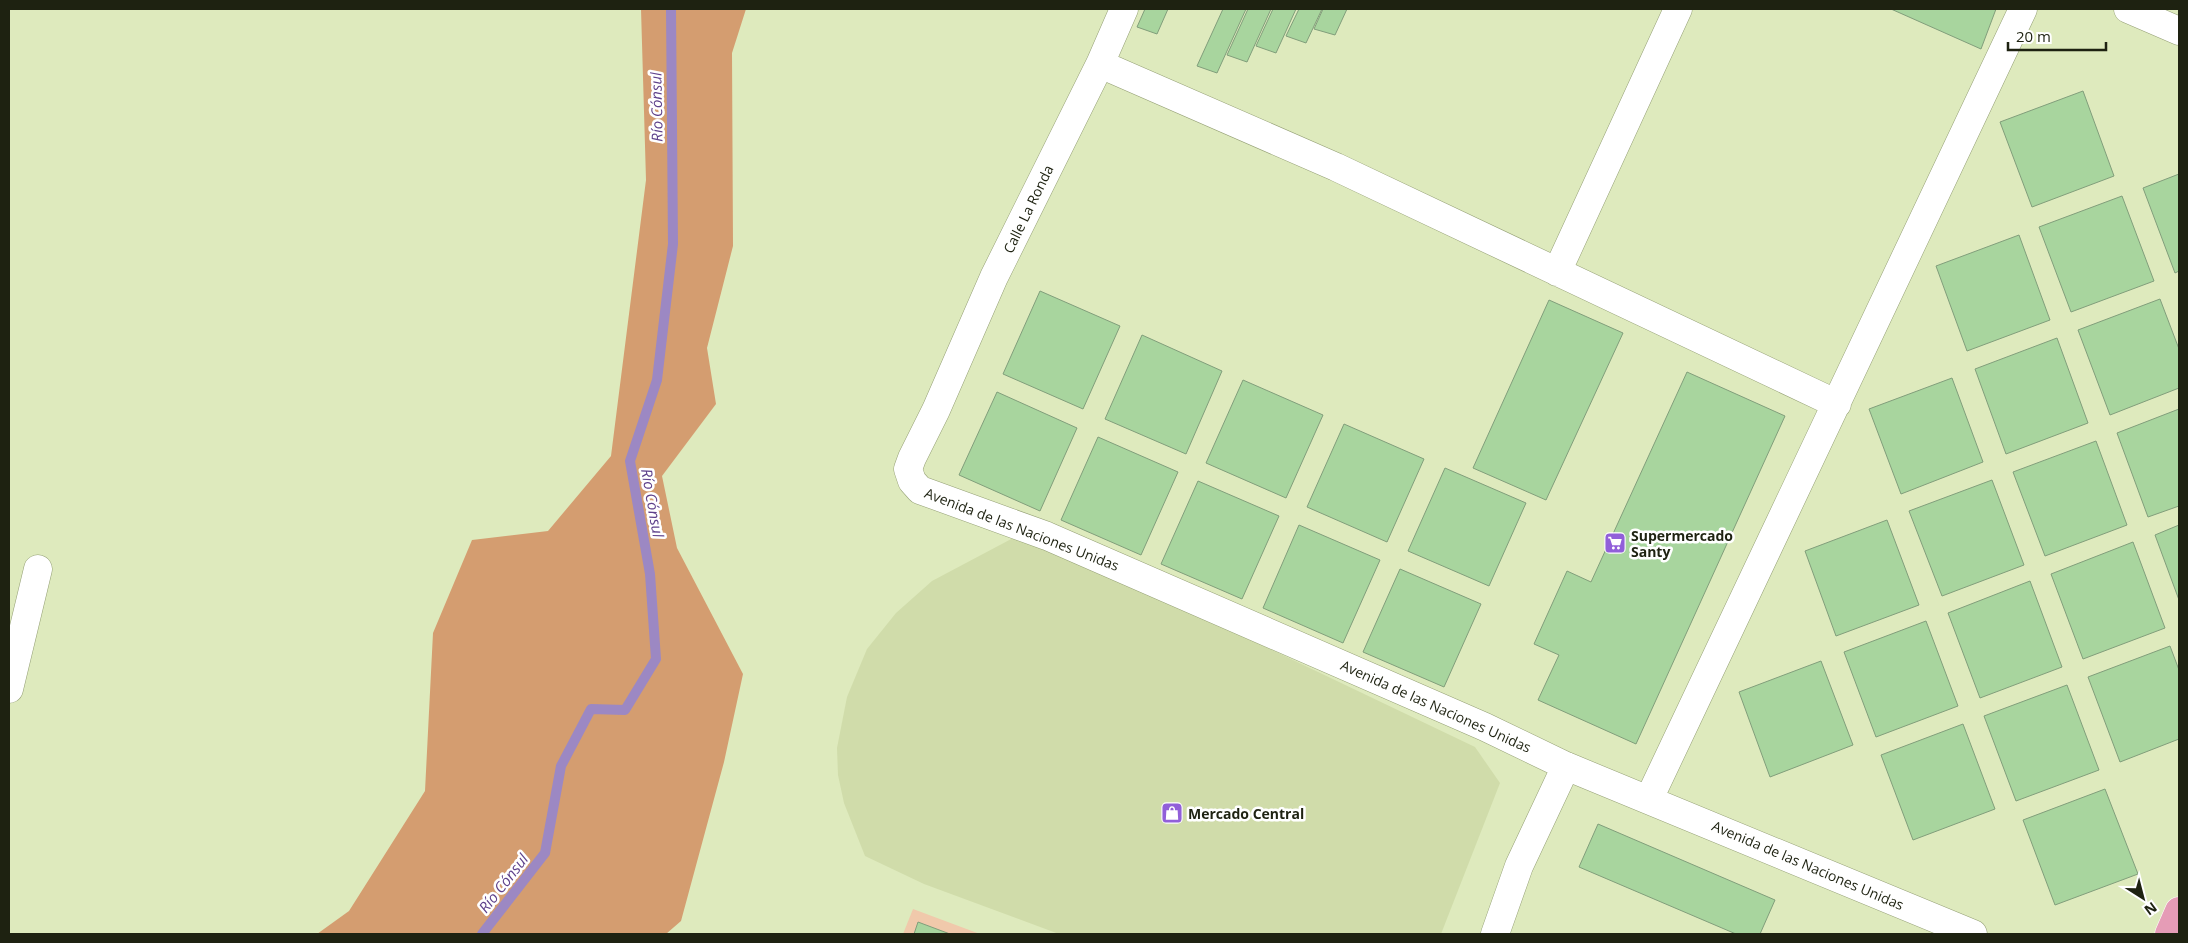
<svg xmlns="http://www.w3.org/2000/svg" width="2188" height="943" viewBox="0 0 2188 943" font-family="'Open Sans',sans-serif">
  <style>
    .built { fill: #d0dcaa }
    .green { fill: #f0c9ab }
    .forest { fill: #d49d70 }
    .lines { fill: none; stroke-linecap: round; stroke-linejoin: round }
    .stream { stroke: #9c88c3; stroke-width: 10 }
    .building { fill: #a8d59e; stroke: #819e7b }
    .minor-casing { stroke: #95a076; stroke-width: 29 }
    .major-casing { stroke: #fff; stroke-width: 29 }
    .minor { stroke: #fff; stroke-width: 28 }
    .major { stroke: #e59cb6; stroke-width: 28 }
    .labels { text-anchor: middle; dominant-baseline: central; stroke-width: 5; stroke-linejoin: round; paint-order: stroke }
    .street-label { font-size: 14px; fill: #1e2211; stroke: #fff }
    .poi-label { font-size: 14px; font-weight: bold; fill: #1e2211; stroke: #fff; text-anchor: start }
    .water-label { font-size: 15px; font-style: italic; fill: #5e418b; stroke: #fff }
  </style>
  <rect width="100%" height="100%" fill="#deeabd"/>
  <path class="built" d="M1015,537H1036L1475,747L1500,783L1441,934H1059L924,884L865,856L844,803L838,775L837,748L847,697L867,649L896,613L932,581Z"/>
  <path class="green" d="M913,909L980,934H903Z"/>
  <path class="forest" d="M641,9H746L732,53L733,246L707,348L716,404L662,476L677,548L743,674L724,762L681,921L666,934H317L349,911L425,791L433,633L472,540L548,531L611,456L646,180Z"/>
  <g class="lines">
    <path class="stream" d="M482,934L545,853L561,766L591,709L625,710L656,659L650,574L630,461L657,380L673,244L671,9"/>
  </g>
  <path class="building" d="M1145,9H1168L1157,34L1137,27Z
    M1223,9H1246L1217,73L1197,66Z
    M1248,9H1271L1247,62L1227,55Z
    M1273,9H1296L1276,53L1256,46Z
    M1299,9H1322L1306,43L1286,36Z
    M1323,9H1347L1335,35L1314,29Z
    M1891,9H1996L1981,49Z
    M2083,91L2114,176L2032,207L2000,122Z
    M2179,174V271L2175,273L2143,188Z
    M2122,196L2154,281L2071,312L2039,227Z
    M2019,235L2050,320L1967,351L1936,266Z
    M1040,291L1120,326L1083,409L1003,374Z
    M2160,299L2179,349V388L2110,415L2078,330Z
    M1549,300L1623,333L1546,500L1473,468Z
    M1142,335L1222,371L1186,454L1105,419Z
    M2057,338L2088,423L2006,454L1975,369Z
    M1687,372L1785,416L1636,744L1538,700L1559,655L1534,644L1567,571L1591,582Z
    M1952,378L1983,462L1901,494L1869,409Z
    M1243,380L1323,415L1286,498L1206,463Z
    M997,392L1077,428L1040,511L959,475Z
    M2179,409V506L2148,517L2117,433Z
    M1344,424L1424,459L1387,542L1307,507Z
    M1098,437L1178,472L1141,555L1061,520Z
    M2096,441L2127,525L2045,556L2013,472Z
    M1445,468L1526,503L1489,586L1408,551Z
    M1992,480L2024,565L1942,596L1909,511Z
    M1198,481L1279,516L1242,599L1161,564Z
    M1887,520L1919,605L1836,636L1805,551Z
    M1299,525L1380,560L1343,643L1263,608Z
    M2179,525V600L2155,535Z
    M2133,542L2165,628L2083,659L2051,574Z
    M1400,569L1481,604L1444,687L1363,652Z
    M2030,581L2062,667L1980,698L1948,613Z
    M1926,621L1958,706L1876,737L1844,652Z
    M2170,646L2179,670V739L2120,762L2088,677Z
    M1821,661L1853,745L1770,777L1739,692Z
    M2067,685L2099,770L2016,801L1984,716Z
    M1963,724L1995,809L1913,840L1881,755Z
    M2105,789L2138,874L2055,905L2023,820Z
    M1598,824L1775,900L1760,934H1736L1579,867Z
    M918,922L950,934H914Z"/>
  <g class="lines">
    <g class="minor-casing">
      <path id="minor" d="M1124,9L1100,64L994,277L936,410L912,458L908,469L912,481L920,490L1047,536L1485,727L1566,766L1973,934
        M2128,9L2179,31
        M1100,64L1336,167L1837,404
        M1557,272L1678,9
        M9,689L38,569
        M1649,799L2023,9
        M1495,934L1519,866L1566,766"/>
    </g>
    <g class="major-casing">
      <path id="major" d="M2169,934L2179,911"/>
    </g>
    <use href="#minor" class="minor"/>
    <use href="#major" class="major"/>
  </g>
  <defs>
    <g id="supermarket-square" transform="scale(1.125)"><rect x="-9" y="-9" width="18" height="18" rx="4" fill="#915fd9" stroke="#fff"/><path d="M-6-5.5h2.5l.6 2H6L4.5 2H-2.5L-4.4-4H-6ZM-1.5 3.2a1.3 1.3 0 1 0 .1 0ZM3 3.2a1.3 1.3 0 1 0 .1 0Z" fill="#fff"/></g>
    <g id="shop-square" transform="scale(1.125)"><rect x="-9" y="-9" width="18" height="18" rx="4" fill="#915fd9" stroke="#fff"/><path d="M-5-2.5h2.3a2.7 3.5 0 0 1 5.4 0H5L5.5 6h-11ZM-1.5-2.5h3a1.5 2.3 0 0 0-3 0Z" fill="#fff"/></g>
  </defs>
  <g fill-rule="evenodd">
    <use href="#supermarket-square" x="1615" y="543"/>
    <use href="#shop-square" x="1172" y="813"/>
  </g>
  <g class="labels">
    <g class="street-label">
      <text transform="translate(1028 209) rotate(-64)">Calle La Ronda</text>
      <text transform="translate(1022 529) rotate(21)">Avenida de las Naciones Unidas</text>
      <text transform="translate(1436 706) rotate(24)">Avenida de las Naciones Unidas</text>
      <text transform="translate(1808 865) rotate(23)">Avenida de las Naciones Unidas</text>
    </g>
    <g class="poi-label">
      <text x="1631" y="535">Supermercado<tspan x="1631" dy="16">Santy</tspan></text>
      <text x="1188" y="813">Mercado Central</text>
    </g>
    <g class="water-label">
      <text transform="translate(656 107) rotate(-91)">Río Cónsul</text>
      <text transform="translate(653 503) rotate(80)">Río Cónsul</text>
      <text transform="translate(503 883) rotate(-52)">Río Cónsul</text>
    </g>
  </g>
  <rect width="2188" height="943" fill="none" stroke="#1e2211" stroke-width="20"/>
  <g transform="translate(2143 898) rotate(144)" stroke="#ffffff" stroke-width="4" paint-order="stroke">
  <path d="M0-4L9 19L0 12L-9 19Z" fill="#1e2211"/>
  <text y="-8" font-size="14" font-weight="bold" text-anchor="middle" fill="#1e2211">N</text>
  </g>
  <path d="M2008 42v8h98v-8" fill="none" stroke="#1e2211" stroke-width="2.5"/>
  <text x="2016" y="42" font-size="15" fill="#1e2211" stroke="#ffffff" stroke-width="4" paint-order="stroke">20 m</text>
</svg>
